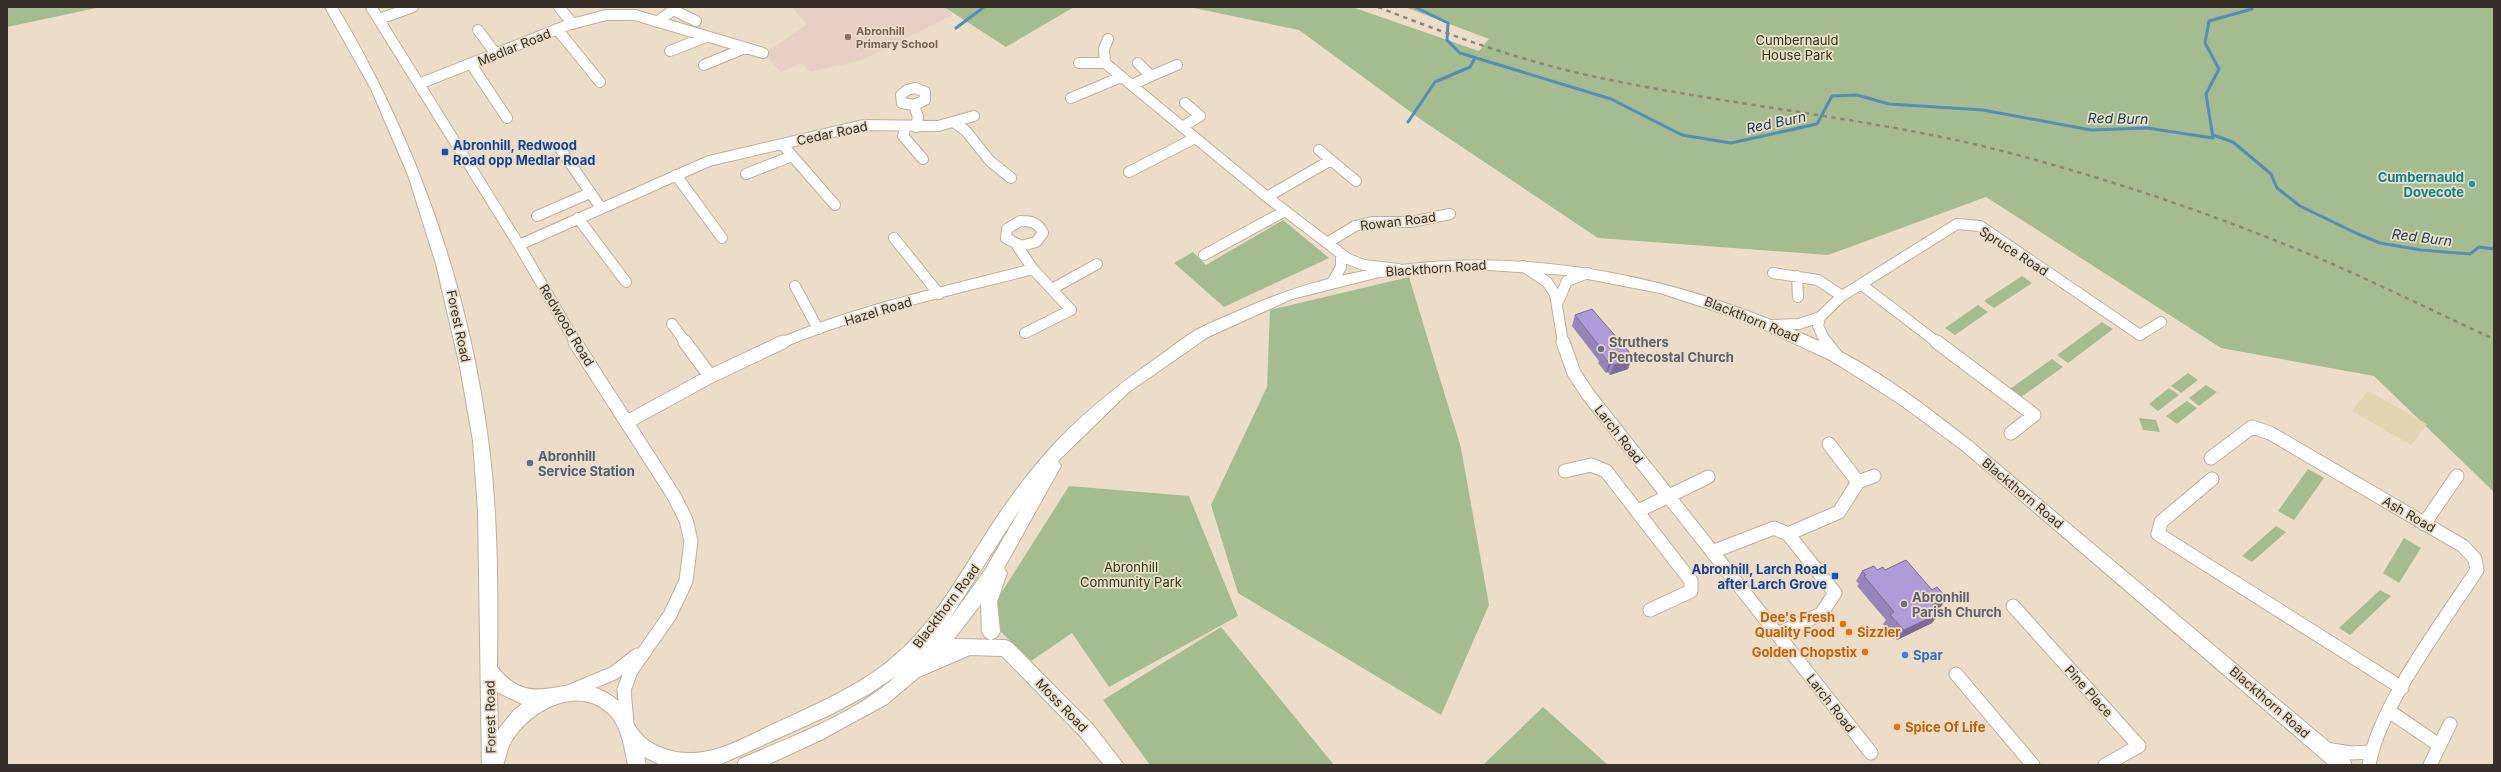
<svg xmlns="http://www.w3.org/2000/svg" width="2501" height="772" viewBox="0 0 2501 772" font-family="Inter,sans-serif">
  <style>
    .education { fill: #e7cfc5 }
    .green { fill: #a4bc8f }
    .sand { fill: #dfd5b0 }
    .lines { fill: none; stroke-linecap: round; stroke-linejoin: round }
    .stream { stroke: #548db7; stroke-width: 3 }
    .minor-far1-casing { stroke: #bdb09c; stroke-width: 12 }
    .minor-casing { stroke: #bdb09c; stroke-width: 15 }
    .tertiary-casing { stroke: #bdb09c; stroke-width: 2 }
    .minor-far1 { stroke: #fff; stroke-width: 10 }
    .minor { stroke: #fff; stroke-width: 13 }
    .tertiary { fill: #fff; fill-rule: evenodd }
    .rail { stroke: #908677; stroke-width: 2.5; stroke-dasharray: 4.5 4.5; stroke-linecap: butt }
    .wall { fill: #9685b9 }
    .shaded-wall { fill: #7a6c96 }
    .building { fill: #ae9bd7; stroke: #7a6c96 }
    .education-dot { fill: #8d6e63; stroke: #ebddc8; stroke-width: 1.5 }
    .transit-dot { fill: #1a4fb4; stroke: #ebddc8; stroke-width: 1.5 }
    .culture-dot { fill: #0f9aa8; stroke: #ebddc8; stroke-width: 1.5 }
    .worship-dot { fill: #6b7280; stroke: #ebddc8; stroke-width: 1.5 }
    .service-dot { fill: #5c6f8a; stroke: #ebddc8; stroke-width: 1.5 }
    .food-dot { fill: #e8710a; stroke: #ebddc8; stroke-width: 1.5 }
    .shop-dot { fill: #3f7fe0; stroke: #ebddc8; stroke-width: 1.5 }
    .labels { text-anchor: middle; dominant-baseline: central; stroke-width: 3.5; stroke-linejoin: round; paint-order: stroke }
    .far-education-label { font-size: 11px; font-weight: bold; fill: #785e54; stroke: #ebddc8; text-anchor: start }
    .park-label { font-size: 13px; fill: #283c11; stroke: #ebddc8 }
    .street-label { font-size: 13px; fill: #363028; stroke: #ebddc8 }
    .transit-label { font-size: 13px; font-weight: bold; fill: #164399; stroke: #ebddc8; text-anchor: start }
    .culture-label { font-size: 13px; font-weight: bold; fill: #0d838f; stroke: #ebddc8; text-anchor: end }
    .worship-label { font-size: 13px; font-weight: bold; fill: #5b616d; stroke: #ebddc8; text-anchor: start }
    .service-label { font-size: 13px; font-weight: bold; fill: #4e5e75; stroke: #ebddc8; text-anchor: start }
    .food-label { font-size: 13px; font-weight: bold; fill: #c56008; stroke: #ebddc8; text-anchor: end }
    .shop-label { font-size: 13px; font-weight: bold; fill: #366cbe; stroke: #ebddc8; text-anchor: start }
    .water-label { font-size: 14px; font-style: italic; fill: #14415e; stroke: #ebddc8 }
  </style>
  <rect width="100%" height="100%" fill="#ebddc8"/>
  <path class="education" d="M792,7H944L953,15L862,60L810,72L802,63L781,72L765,55L767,52L807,24Z"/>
  <path class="green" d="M7,7H101L7,27Z
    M944,7H1074L1006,47Z
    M1189,7H1352L1479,51L1489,39L1405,7H2494V492L2374,376L2221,348L1986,197L1828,255L1598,238L1423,121L1299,30Z
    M1283,220L1329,258L1224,307L1174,263L1193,252L1206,265Z
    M2022,276L2032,283L1994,308L1984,301Z
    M1409,277L1461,448L1489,605L1441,715L1238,593L1211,505L1267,387L1270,310Z
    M1978,305L1988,312L1955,335L1945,328Z
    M2102,322L2113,329L2068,363L2057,355Z
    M2052,359L2063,367L2021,397L2010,389Z
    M2188,373L2198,380L2181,393L2171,386Z
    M2206,385L2217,392L2199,406L2189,398Z
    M2169,388L2179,395L2158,411L2149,404Z
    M2187,401L2197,408L2177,424L2166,416Z
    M2139,418L2156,420L2160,432L2143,430Z
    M2308,469L2324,478L2294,520L2278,511Z
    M1069,486L1189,496L1238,616L1109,687L1072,633L1031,661L1002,633L993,606Z
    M2276,526L2286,532L2252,562L2242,556Z
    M2404,538L2421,548L2399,583L2383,573Z
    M2380,590L2391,596L2350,635L2339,628Z
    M1221,627L1334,765H1150L1103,700Z
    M1543,707L1608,765H1483Z"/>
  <path class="sand" d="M2368,391L2427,424L2411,445L2352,411Z"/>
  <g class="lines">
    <path class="stream" d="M1415,7L1448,23L1447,40L1460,53L1611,99L1682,135L1731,143L1817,124L1832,96L1857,95L1889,104L1983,110L2091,130L2147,128L2213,138L2206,94L2219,69L2205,43L2209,21L2252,9L2251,7
      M956,28L984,7
      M1408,122L1435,82L1470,67L1475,58
      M2213,135L2233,142L2271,174L2277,188L2300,206L2358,234L2380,243L2421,250L2470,254L2479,247L2494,249"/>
    <g class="minor-far1-casing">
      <path id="minor-far1" d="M371,7L519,245L576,343
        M559,7L573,24
        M379,19L413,7
        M657,22L673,10L696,21
        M557,29L600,82
        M478,30L496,54
        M1108,39L1104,49L1105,63L1267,197L1348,259L1364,265L1398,269
        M670,51L706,37
        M1079,63H1105
        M471,64L507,118
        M704,65L745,48
        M1151,76L1177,65
        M419,84L568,25L606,15H635L763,53
        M1132,85L1151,76L1138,63
        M915,88L925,92V100L914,105L902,103L901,95L907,90Z
        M1071,98L1121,77
        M914,105L918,117L916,127
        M955,123L966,131L990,161L1011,178
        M906,126L903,136L923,159
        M1182,127L1200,116L1185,103
        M782,144L835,205
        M561,150L601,208
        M1319,150L1356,181
        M1129,172L1195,138
        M746,174L792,156
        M676,175L722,238
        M1267,197L1331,160
        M537,216L590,193
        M578,218L626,282
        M1020,221C1031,221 1038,222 1043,233L1036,242L1021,246L1006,238L1007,229Z
        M894,238L939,294
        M1327,243L1355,226L1372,222H1411L1450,214
        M519,245L709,161L863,125L938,126L974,116
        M1018,247L1033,269L1071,310L1025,333
        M1204,255L1285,211
        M1523,266L1547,282L1555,294L1563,343
        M1773,273L1818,280L1842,296
        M1797,276L1798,297
        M1333,281L1341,267V254
        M1862,285L1938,343
        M795,286L818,329
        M1052,289L1097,264
        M1558,302L1567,281L1588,273
        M672,324L686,343
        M1770,325L1799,324L1820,317
        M781,343C862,309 948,291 1033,269
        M1826,343L1818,326L1820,317L1842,296L1957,224L1980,226L2140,335L2161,322"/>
    </g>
    <g class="minor-casing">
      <path id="minor" d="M575,342L674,496L686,520L691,541L686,581L670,615L631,671L624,690L627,723
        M685,342L710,376
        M1563,342L1574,373L1587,393L1871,753
        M1825,342L1837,357
        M1937,342L2034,415L2011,433
        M627,422L711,376L783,342
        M1829,444L1858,482
        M2211,458L2252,427L2270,433L2463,546L2475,559L2477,570C2443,622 2379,706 2369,765
        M1565,471L1591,465L1606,471L1691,581V591L1650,610
        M2212,479L2161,522L2158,534L2402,688
        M1638,511L1708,477
        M2424,524L2457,476
        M1788,534L1839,512L1858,482L1874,476
        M1712,552L1774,528L1788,534L1835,593L1821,614L1777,634
        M2013,606L2139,746L2105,765
        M1956,674L2033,765
        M571,691L614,673L637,655
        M2389,711L2439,745
        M2325,749L2351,753L2369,752
        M2430,765L2450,724"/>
    </g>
    <g class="tertiary-casing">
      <path id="tertiary" d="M325,7H337C416,139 468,286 488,439C498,514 498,592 497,667C534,713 562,671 601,690C630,704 624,714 641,734C651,746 672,753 688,753C720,754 750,734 778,722C817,704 859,686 892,658C935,622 961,572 991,526C1010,497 1031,469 1055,443C1087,409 1123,381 1162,354C1173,346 1185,336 1198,329C1213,321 1230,315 1245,308C1437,223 1661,260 1843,353C1889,377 1931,410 1972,442L2349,759L2352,765H2329L1962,450L1898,403L1832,361L1746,321L1660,293L1567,275L1473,269L1379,277L1292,299L1208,337L1129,392L1058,461L1061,466L1004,568L1007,573L997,602L1000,632L997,637L991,640L985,637L982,632L981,604L954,639L1006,640L1012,643L1093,725L1124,765H1104L1081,737L1002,656L970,655L919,677L887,704L821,740L767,765H737L740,759C792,736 853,715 896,676L869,694L832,714L719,765H661L644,757L646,765H628C624,747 622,725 607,712C576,684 528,712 511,742C507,748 506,758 503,765H482L478,511L473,441L460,367L436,264L408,175L371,89ZM1022,506L985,570L949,620ZM497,692L522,704L514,710L498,730Z"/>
    </g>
    <use href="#minor-far1" class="minor-far1"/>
    <use href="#minor" class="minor"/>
    <use href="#tertiary" class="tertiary"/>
    <path class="rail" d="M1378,7C1449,35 1521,61 1596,77C1723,104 1852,116 1978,145C2096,174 2212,213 2323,260C2381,285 2437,313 2494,339"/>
  </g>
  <path class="wall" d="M1575,315L1630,357L1628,369L1610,375L1608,372L1606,373L1598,363L1599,361L1572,326Z
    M1885,570L1940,608L1936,610L1932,623L1897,640L1883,624L1886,620L1857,586L1859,584L1856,581L1862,571Z"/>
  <path class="shaded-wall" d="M1631,354L1630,359L1632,358L1628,369L1610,375L1614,365Z
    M1612,362L1608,372L1606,373L1609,363Z
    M1947,598L1940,608L1925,615L1932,605Z
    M1940,613L1932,623L1897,640L1904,630Z"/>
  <path class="building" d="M1592,309L1631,354L1629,355L1632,358L1614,365L1612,362L1609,363L1601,353L1604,352L1575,315Z
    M1906,560L1932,590L1937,587L1947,598L1932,605L1940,613L1904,630L1890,615L1894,612L1864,576L1866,575L1862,571L1874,566L1877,570L1883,567L1885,570Z"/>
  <circle class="education-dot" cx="848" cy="37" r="4"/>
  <g class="transit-dot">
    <rect x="441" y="148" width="8" height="8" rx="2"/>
    <rect x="1831" y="572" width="8" height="8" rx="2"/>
  </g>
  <circle class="culture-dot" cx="2472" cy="184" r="4"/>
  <g class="worship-dot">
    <circle cx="1601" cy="349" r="4"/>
    <circle cx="1904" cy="604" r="4"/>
  </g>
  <circle class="service-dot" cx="530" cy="463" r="4"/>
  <g class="food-dot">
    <circle cx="1843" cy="624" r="4"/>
    <circle cx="1849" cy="632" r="4"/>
    <circle cx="1865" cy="652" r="4"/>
    <circle cx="1897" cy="727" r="4"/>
  </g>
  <circle class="shop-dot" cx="1905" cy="655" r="4"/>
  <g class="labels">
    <g class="far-education-label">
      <text x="856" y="31">Abronhill<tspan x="856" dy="13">Primary School</tspan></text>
    </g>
    <g class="park-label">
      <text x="1797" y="40">Cumbernauld<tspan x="1797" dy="15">House Park</tspan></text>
      <text x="1131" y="567">Abronhill<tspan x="1131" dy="15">Community Park</tspan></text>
    </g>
    <g class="street-label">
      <text transform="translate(514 47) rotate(-22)">Medlar Road</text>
      <text transform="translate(832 133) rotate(-12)">Cedar Road</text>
      <text transform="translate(1398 221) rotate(-7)">Rowan Road</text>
      <text transform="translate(2014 251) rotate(33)">Spruce Road</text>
      <text transform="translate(1436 268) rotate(-4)">Blackthorn Road</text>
      <text transform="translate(878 311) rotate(-17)">Hazel Road</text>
      <text transform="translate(1752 319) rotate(22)">Blackthorn Road</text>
      <text transform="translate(567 325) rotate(59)">Redwood Road</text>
      <text transform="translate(459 326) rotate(78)">Forest Road</text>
      <text transform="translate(1619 434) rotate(52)">Larch Road</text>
      <text transform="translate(2023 493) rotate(40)">Blackthorn Road</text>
      <text transform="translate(2409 514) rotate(30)">Ash Road</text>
      <text transform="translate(946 606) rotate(-53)">Blackthorn Road</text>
      <text transform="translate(2089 691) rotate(48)">Pine Place</text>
      <text transform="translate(2270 702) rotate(41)">Blackthorn Road</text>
      <text transform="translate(1831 703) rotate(52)">Larch Road</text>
      <text transform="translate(1062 705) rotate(46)">Moss Road</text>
      <text transform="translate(490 717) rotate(-91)">Forest Road</text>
    </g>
    <g class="transit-label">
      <text x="453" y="145">Abronhill, Redwood<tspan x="453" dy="15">Road opp Medlar Road</tspan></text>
      <text x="1827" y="569" text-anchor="end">Abronhill, Larch Road<tspan x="1827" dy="15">after Larch Grove</tspan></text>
    </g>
    <g class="culture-label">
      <text x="2464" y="177">Cumbernauld<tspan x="2464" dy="15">Dovecote</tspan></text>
    </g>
    <g class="worship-label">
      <text x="1609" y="342">Struthers<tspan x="1609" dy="15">Pentecostal Church</tspan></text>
      <text x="1912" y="597">Abronhill<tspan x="1912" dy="15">Parish Church</tspan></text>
    </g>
    <g class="service-label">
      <text x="538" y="456">Abronhill<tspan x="538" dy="15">Service Station</tspan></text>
    </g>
    <g class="food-label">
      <text x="1835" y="617">Dee's Fresh<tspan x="1835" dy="15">Quality Food</tspan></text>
      <text x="1857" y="632" text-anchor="start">Sizzler</text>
      <text x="1857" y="652">Golden Chopstix</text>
      <text x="1905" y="727" text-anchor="start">Spice Of Life</text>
    </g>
    <g class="shop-label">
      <text x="1913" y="655">Spar</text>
    </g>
    <g class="water-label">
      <text transform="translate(2118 118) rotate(1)">Red Burn</text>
      <text transform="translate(1776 122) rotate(-12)">Red Burn</text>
      <text transform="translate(2422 237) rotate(7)">Red Burn</text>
    </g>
  </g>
  <rect width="2501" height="772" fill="none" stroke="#363028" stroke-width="16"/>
</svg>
